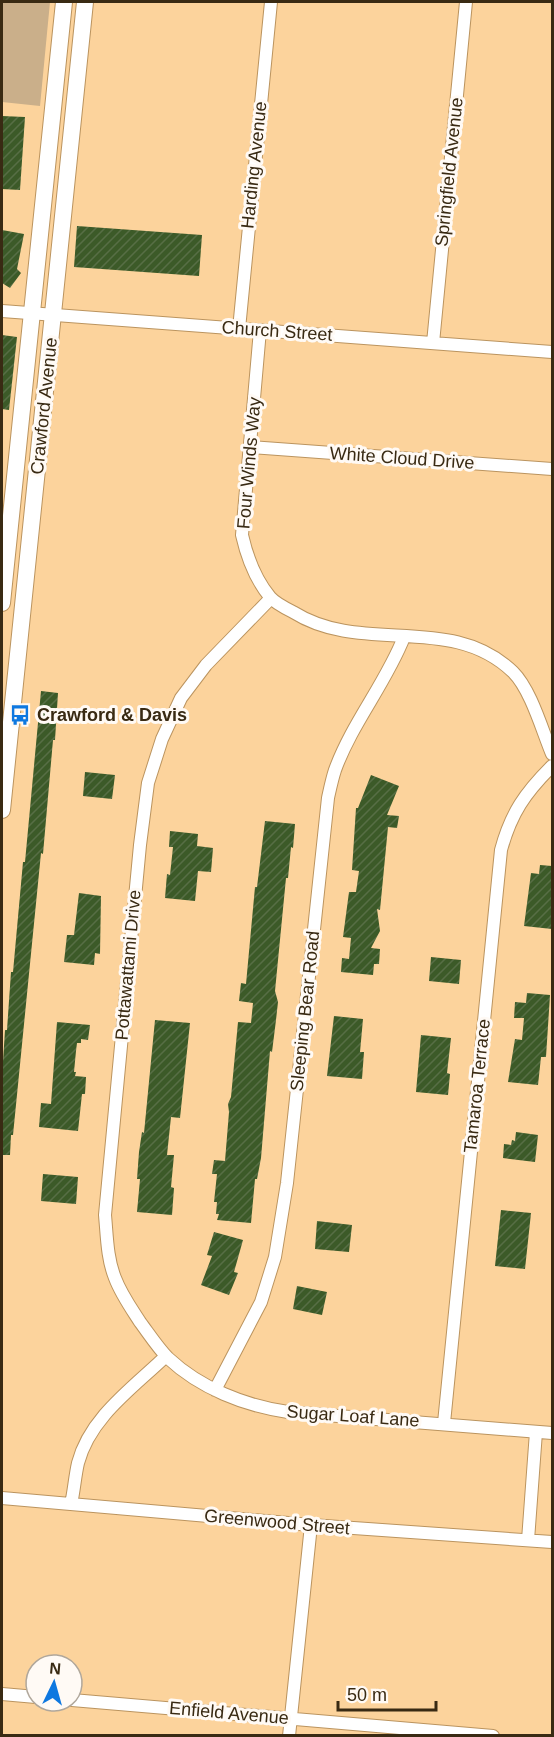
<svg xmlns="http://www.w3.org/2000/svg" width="554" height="1737" viewBox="0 0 554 1737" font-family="Arial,sans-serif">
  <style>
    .park { fill: #caaf8a }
    .building { fill: url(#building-hatch) }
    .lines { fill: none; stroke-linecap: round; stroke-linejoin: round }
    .minor-casing { stroke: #bb945f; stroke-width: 14 }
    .major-casing { stroke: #bb945f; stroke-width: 18 }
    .minor { stroke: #fff; stroke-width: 12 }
    .major { stroke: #fff; stroke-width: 16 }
    .labels { text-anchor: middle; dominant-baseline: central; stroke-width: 6; stroke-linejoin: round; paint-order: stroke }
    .street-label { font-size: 18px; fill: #392a13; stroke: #fffaf5 }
    .poi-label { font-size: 18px; font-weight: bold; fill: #392a13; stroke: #fffaf5; text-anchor: start }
  </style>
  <defs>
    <pattern id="building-hatch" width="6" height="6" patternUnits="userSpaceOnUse" patternTransform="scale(1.5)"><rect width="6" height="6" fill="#3c5a28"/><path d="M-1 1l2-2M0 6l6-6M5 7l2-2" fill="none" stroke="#576e45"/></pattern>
  </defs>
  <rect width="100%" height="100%" fill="#fcd39c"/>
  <path class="park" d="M2,2H50L40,106L2,102Z"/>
  <path class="building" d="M2,116L25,117L20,190L2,189Z
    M77,226L202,235L199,276L74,267Z
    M2,230L24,234L17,269L21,273L10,288L2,283Z
    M2,335L17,337L9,410L2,409Z
    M41,691L58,693L55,740H53L43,854L41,853L13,1135H11L10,1155H2V1077L5,1030H7L11,972H13L23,862H25Z
    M85,772L115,775L112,799L83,796Z
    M371,775L399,786L387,815L399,816L397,828L388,827L380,910L377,909L380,931L371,948L380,949L379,964H374L373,975L341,972L342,958L349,959L351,938L343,937L349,892H356L359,871L352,870L356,808H358Z
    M265,821L295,824L293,848L291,847L288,878H286L275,991L278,1002L276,1020L272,1052L270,1051L261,1158L257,1179H255L251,1223L217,1220L219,1214H216L217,1202H214L217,1174H212L214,1160L225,1161L229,1112L228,1104L231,1097L238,1022L251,1023L253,1003L239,1001L241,983L246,984L255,887H257Z
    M170,831L198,834L197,846L213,848L211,872L198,871L195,901L165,898L167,874L170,875L173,847H169Z
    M540,865L552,866V929L524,926L531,873L539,874Z
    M79,893L101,896L100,954L95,953L94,965L64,962L67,935H74Z
    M431,957L461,960L459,984L429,981Z
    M527,993L550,995L546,1057H541L538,1085L508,1082L515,1039L522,1040L524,1018H514L515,1002L526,1003Z
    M334,1016L363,1019L360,1052H364L362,1079L327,1076Z
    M155,1020L190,1023L180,1118L171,1117L167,1155H174L171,1187L174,1188L172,1215L137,1212L140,1179H137L139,1152L142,1132L144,1133Z
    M57,1022L90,1025L88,1040L81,1039V1043H77L76,1051L74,1072H76L75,1076L86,1077L85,1094H82L78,1131L39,1127L41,1103L51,1104Z
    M421,1035L451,1038L447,1073L450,1074L448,1095L416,1092Z
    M516,1132L538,1135L535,1162L503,1158L504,1144L511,1145L512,1140L515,1141Z
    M43,1174L78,1177L76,1204L41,1201Z
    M501,1210L531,1213L525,1269L495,1266Z
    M317,1221L352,1225L349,1252L315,1249Z
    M214,1232L243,1240L234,1272L238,1273L229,1295L201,1285L212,1256L207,1255Z
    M297,1286L327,1292L322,1315L293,1309Z"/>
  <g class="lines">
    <g class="minor-casing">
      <path id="minor" d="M2,311L552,352
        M239,329L271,2
        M260,330L242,535C247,557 255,579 270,597C275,603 285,608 293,612C363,656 451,612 513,672C531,690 542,730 552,754
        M433,343L466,2
        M251,447L552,469
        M271,598L206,665L181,698L162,739L148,783L140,845L105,1215C107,1236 107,1258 115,1278C121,1294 131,1308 140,1322C149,1334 158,1348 168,1358C200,1388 245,1406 288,1412L552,1433
        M215,1390L261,1302L275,1257L287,1183L328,798C330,789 332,779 335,770C352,723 386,683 404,637
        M444,1423L501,850C511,813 525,793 552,766
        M2,1498L311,1525L552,1542
        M71,1504C74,1491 75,1476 78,1463C90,1417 134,1387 166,1356
        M528,1540L536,1432
        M2,1694L36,1697
        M72,1700L493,1736
        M289,1736L311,1525"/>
    </g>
    <g class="major-casing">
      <path id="major" d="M2,603L64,2
        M2,810L85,2"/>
    </g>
    <use href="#minor" class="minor"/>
    <use href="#major" class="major"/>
  </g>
  <defs>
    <g id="bus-bare" transform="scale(1.62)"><path d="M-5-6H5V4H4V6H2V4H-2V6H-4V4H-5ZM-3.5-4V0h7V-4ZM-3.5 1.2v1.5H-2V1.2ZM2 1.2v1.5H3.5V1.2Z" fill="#0e78e0" stroke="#fffaf5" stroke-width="2.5" paint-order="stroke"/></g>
  </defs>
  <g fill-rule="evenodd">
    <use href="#bus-bare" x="20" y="715"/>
  </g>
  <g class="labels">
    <g class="street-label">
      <text transform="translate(254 165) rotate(-84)">Harding Avenue</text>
      <text transform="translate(449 172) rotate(-84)">Springfield Avenue</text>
      <text transform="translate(277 331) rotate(4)">Church Street</text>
      <text transform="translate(44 406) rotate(-84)">Crawford Avenue</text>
      <text transform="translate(402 458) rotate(4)">White Cloud Drive</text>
      <text transform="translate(249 463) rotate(-85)">Four Winds Way</text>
      <text transform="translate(128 965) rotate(-85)">Pottawattami Drive</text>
      <text transform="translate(305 1011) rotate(-84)">Sleeping Bear Road</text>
      <text transform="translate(477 1086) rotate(-84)">Tamaroa Terrace</text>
      <text transform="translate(353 1416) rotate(4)">Sugar Loaf Lane</text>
      <text transform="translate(277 1522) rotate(5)">Greenwood Street</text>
      <text transform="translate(229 1713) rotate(5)">Enfield Avenue</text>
    </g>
    <g class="poi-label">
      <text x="37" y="715">Crawford &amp; Davis</text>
    </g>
  </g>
  <rect width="554" height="1737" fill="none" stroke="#392a13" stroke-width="6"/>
  <g transform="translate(54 1683) rotate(5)"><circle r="28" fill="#fffaf5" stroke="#b0a79b" stroke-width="1.5"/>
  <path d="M0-4.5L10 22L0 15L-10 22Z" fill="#0e78e0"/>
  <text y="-9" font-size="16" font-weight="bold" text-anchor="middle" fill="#392a13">N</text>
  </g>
  <path d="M338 1701v9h98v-9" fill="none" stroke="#392a13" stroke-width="3"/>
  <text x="347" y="1701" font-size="18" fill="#392a13" stroke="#fffaf5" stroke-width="4.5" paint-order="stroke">50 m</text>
</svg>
